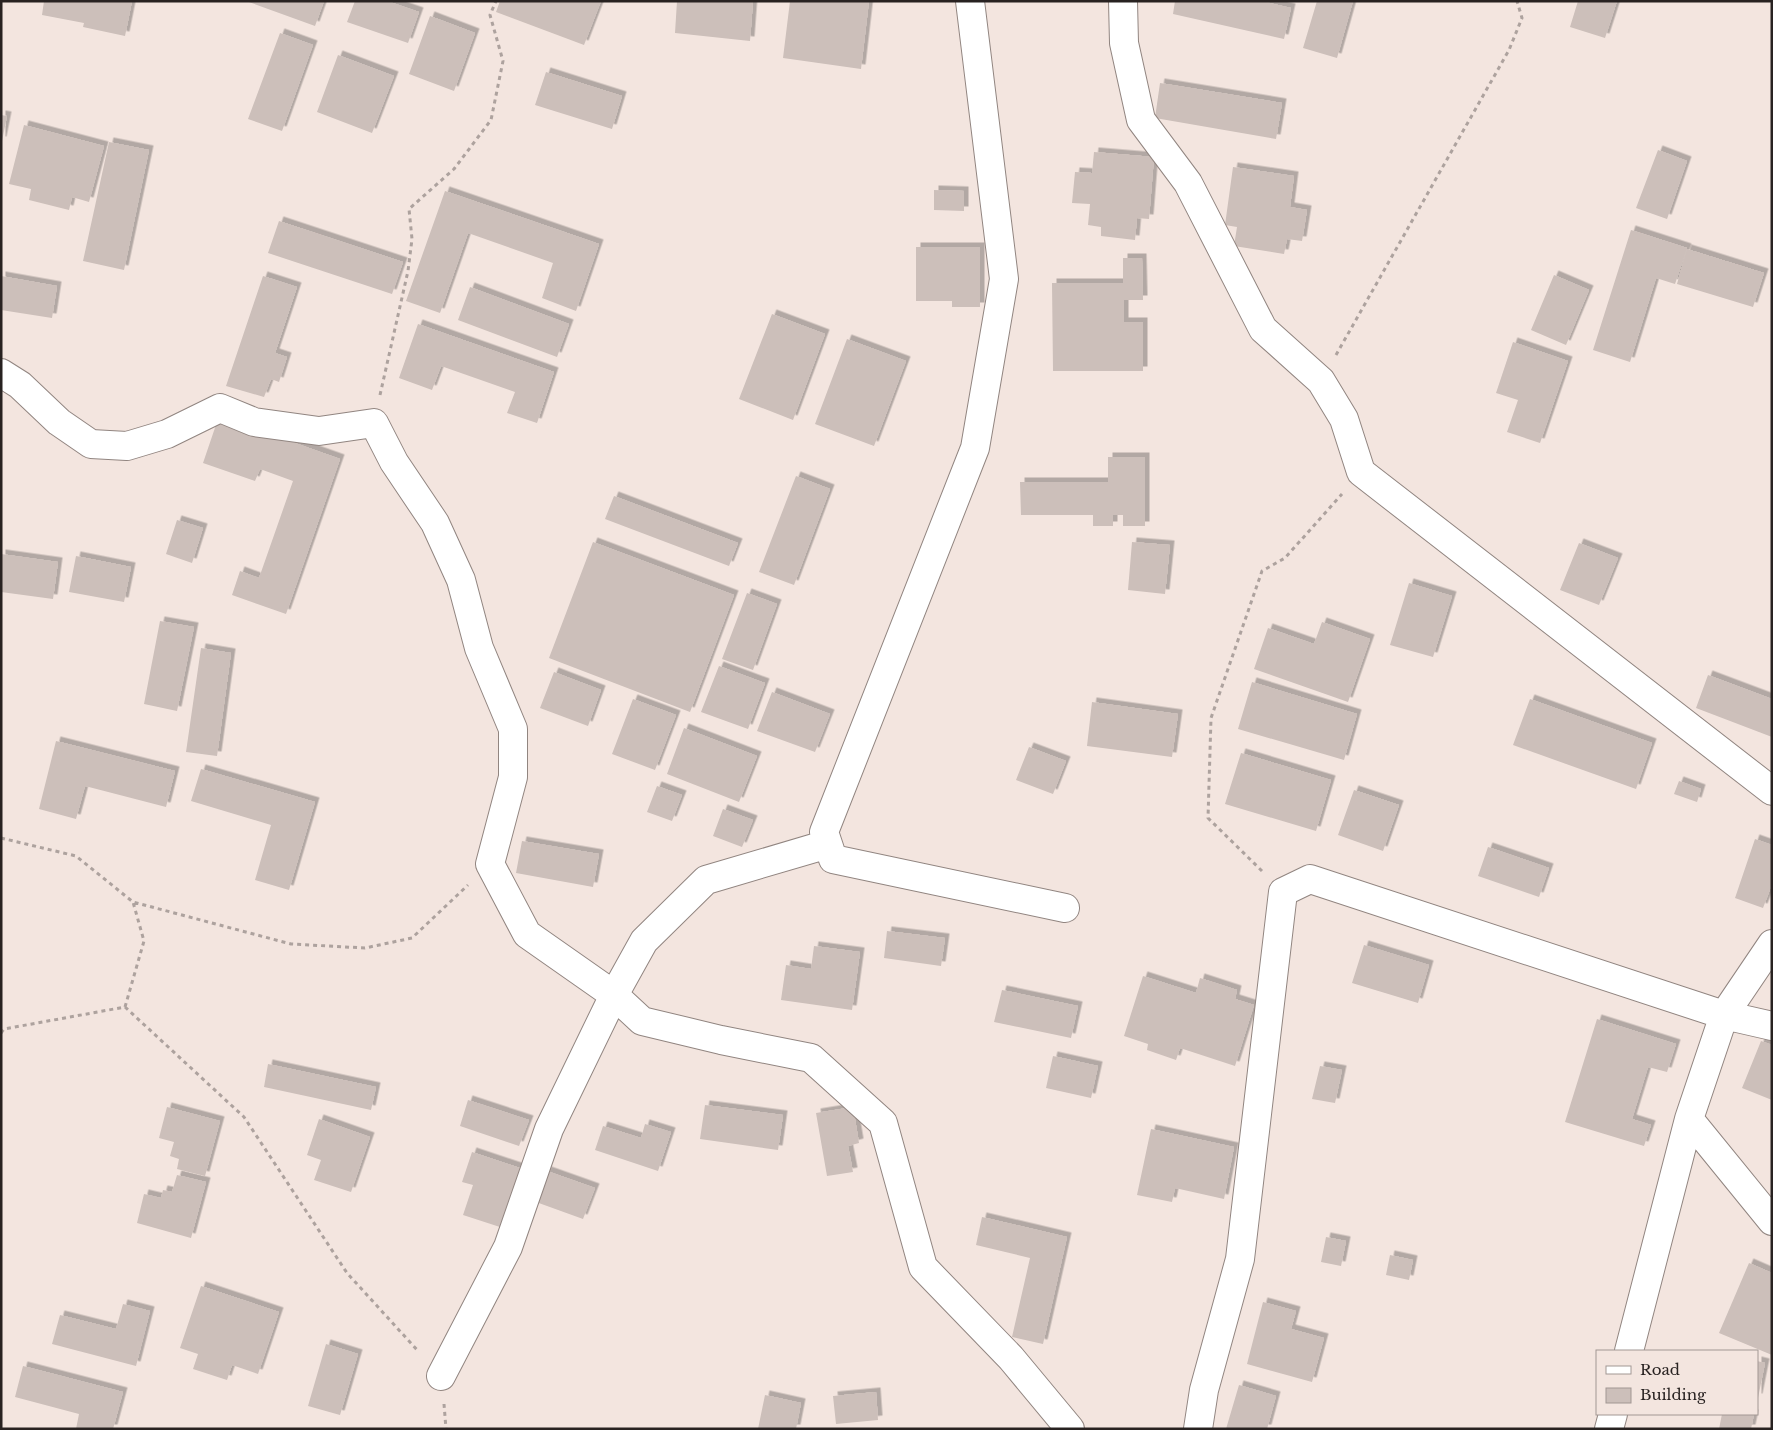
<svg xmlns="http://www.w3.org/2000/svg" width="1773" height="1430" viewBox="0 0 1773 1430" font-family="'Libre Baskerville',serif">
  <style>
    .building { fill: #ccbfba; filter: url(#shadow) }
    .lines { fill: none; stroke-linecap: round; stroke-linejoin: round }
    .minor-casing { stroke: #918580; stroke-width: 30 }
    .path { stroke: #ada29e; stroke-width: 3; stroke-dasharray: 4 4; stroke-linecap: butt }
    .minor { stroke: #fff; stroke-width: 28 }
  </style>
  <defs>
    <filter id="shadow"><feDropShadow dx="4.5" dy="-4.5" stdDeviation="0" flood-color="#0004"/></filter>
  </defs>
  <rect width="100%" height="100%" fill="#f3e5df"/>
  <path class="building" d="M44,1H132L125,36L83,27L84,23L42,15Z
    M246,1H324L315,26Z
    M355,1H387L419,12L408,43L347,22Z
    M500,1H601L584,45L496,12Z
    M677,1H753L750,41L675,33Z
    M790,1H869L861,69L783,58Z
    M1175,1H1261L1291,8L1284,39L1173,14Z
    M1317,1H1353L1337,58L1303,48Z
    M1578,1H1617L1605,38L1570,27Z
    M430,16L475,33L454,91L409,74Z
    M280,33L313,45L282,131L248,119Z
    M338,55L394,76L372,133L317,112Z
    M546,72L622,96L612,129L535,105Z
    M1160,83L1282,103L1276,139L1155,118Z
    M1,115L7,116L2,141H1Z
    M24,125L104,146L89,202L72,197L69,210L29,200L31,189L9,184Z
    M109,142L149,150L124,270L83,261Z
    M1658,150L1687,161L1667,219L1636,208Z
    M1094,152L1154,157L1149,219L1137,218L1135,240L1101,236V227L1088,225L1090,204L1072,203L1075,172L1092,173Z
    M1233,167L1294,176L1290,207L1307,210L1302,241L1287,239L1284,254L1234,246L1237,227L1225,225Z
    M934,190L964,191V211L934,210Z
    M445,191L599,244L576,311L542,298L553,263L468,233L440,313L406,301Z
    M279,221L403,262L392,294L268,253Z
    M1631,230L1687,248L1675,284L1656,278L1630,362L1593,350Z
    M916,247H980V307H952V301H916Z
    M1687,249L1764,273L1753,307L1677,284Z
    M1123,258H1142L1143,300H1124V322H1143V371H1053L1052,283H1123Z
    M1554,275L1589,290L1566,345L1531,330Z
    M1,276L57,286L52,318L1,310Z
    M263,276L297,287L275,353L287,357L279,382L271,379L264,397L226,386Z
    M470,287L569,324L557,357L458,320Z
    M772,314L825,334L793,420L739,399Z
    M418,324L554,372L537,423L507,413L515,392L441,366L432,390L399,378Z
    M847,339L906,361L874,446L815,424Z
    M1513,342L1568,361L1540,443L1507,432L1518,400L1496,393Z
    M219,416L340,459L286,614L232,595L240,571L259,578L293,481L260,469L255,481L203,463Z
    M1108,457H1145V526H1123V515H1113V526H1093V515H1021L1020,482H1108Z
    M796,476L830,489L794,585L759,572Z
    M614,496L738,543L729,566L605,519Z
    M177,520L203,528L192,563L166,554Z
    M593,542L734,595L690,712L549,658Z
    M1132,542L1170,545L1165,594L1128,590Z
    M1579,543L1618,558L1599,605L1560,590Z
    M1,554L58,562L53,599L1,592Z
    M76,556L131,567L124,602L69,592Z
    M1409,583L1452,596L1433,657L1390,645Z
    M747,593L777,604L753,670L722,659Z
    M160,621L194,627L177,711L144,704Z
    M1322,622L1370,639L1348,702L1254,669L1268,628L1314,644Z
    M201,648L231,653L217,756L186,752Z
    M719,666L765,683L748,729L701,712Z
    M554,672L601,690L588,726L540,708Z
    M1708,675L1772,699V737L1696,708Z
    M1252,682L1357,714L1344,760L1238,729Z
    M772,692L830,714L815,752L757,731Z
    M633,699L676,715L655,770L612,754Z
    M1530,699L1652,743L1636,789L1513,745Z
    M1092,702L1178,714L1172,757L1087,746Z
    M684,728L757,756L739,802L667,774Z
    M56,741L175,771L166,807L85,786L76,819L39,809Z
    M1029,747L1066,761L1053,794L1016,780Z
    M1241,753L1331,780L1316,831L1225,804Z
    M201,769L315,802L289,890L255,880L271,825L191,801Z
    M1679,781L1701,789L1697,802L1674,794Z
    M657,786L682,795L672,821L647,812Z
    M1354,790L1399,805L1383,851L1338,835Z
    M723,809L753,820L742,847L713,836Z
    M1755,839L1772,845V884L1763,908L1735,898Z
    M522,841L599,854L593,887L516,873Z
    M1488,847L1549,868L1539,897L1478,876Z
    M887,931L945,938L941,966L884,958Z
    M1364,945L1429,965L1418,1003L1352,983Z
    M814,946L860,952L852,1010L781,1000L786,965L811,969Z
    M1143,976L1196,993L1200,978L1237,990L1235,999L1254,1005L1235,1066L1180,1048L1176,1060L1147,1050L1148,1044L1124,1036Z
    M1002,990L1078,1006L1071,1038L994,1022Z
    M1597,1019L1676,1044L1667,1072L1648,1067L1632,1119L1651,1125L1644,1146L1565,1122Z
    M1761,1041L1772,1045V1100L1742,1088Z
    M1053,1056L1098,1066L1091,1098L1046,1088Z
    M268,1064L376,1087L371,1110L264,1087Z
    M1320,1066L1342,1070L1335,1103L1312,1099Z
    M468,1100L529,1120L519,1146L460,1126Z
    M705,1105L783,1115L778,1150L700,1139Z
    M167,1107L220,1121L205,1176L177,1169L179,1159L170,1156L174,1142L159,1138Z
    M853,1107L859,1143L848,1146L853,1172L827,1176L816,1113Z
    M319,1119L370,1137L351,1192L314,1180L321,1160L307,1155Z
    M645,1124L671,1132L658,1171L595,1150L603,1126L641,1138Z
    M1151,1129L1234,1147L1224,1199L1175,1188L1172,1202L1137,1195Z
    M472,1152L523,1169L503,1228L463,1215L473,1185L462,1182Z
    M547,1171L595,1188L583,1219L536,1202Z
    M177,1175L206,1182L191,1238L137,1223L144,1194L161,1198L163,1190L172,1192Z
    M982,1217L1067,1237L1043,1344L1012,1337L1030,1258L976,1245Z
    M1326,1237L1346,1241L1341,1266L1321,1262Z
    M1390,1255L1413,1260L1409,1280L1386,1275Z
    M1749,1263L1772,1273V1355L1719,1333Z
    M201,1286L279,1312L258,1374L232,1365L227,1380L193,1369L198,1354L180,1348Z
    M1263,1302L1296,1311L1291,1329L1324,1338L1312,1382L1247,1364Z
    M123,1304L150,1311L136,1366L52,1344L60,1315L116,1329Z
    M326,1344L358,1354L340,1415L308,1406Z
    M1757,1361L1765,1363L1758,1398H1757Z
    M23,1366L123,1392L113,1429H76L79,1414L15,1397Z
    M1239,1385L1276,1396L1267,1429H1226Z
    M876,1392L878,1420L836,1424L833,1396Z
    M765,1395L801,1403L796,1429H758Z
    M1722,1414H1754L1751,1429H1719Z"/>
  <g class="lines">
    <g class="minor-casing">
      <path id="minor" d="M970,1L1004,279L975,448L824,832L833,859L1065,908
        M1123,1L1124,43L1141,120L1188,183L1263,329L1321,381L1344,419L1361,472L1772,791
        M1,373L20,385L59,422L91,444L127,446L167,434L220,408L254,422L319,431L374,423L394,462L435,523L461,580L479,648L513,729V777L490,864L527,934L614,995L642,1021L721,1040L811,1058L883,1123L923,1267L1011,1358L1070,1429
        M1772,944L1724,1015L1689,1119L1772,1221
        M1629,1351L1689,1119
        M441,1376L508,1247L549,1129L614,995L644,941L706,880L828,844
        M1198,1429L1204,1390L1240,1259L1283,892L1310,879L1724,1015L1772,1026
        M1609,1429L1613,1414"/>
    </g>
    <path class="path" d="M1336,355L1509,50L1522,18L1517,1
      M380,395L408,271L412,239L409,209L454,169L491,120L503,61L490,15L496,1
      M1,838L76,856L133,902L291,944L365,948L412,938L468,885
      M1262,871L1208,818L1211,718L1262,571L1285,558L1342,494
      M125,1007L244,1117L347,1273L419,1352
      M1,1033L4,1029L125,1007L144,941L133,902
      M444,1404L446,1429"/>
    <use href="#minor" class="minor"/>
  </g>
  <rect width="1773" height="1430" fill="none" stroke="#282221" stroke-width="5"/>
  <rect x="1596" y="1350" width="162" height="65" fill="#f3e5df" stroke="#a29793"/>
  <rect x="1606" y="1366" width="25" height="8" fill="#ffffff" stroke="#a29793"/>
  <text x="1640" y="1375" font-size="15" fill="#282221">Road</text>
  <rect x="1606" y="1388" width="25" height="15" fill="#ccbfba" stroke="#a29793"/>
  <text x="1640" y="1400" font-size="15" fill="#282221">Building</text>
</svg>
